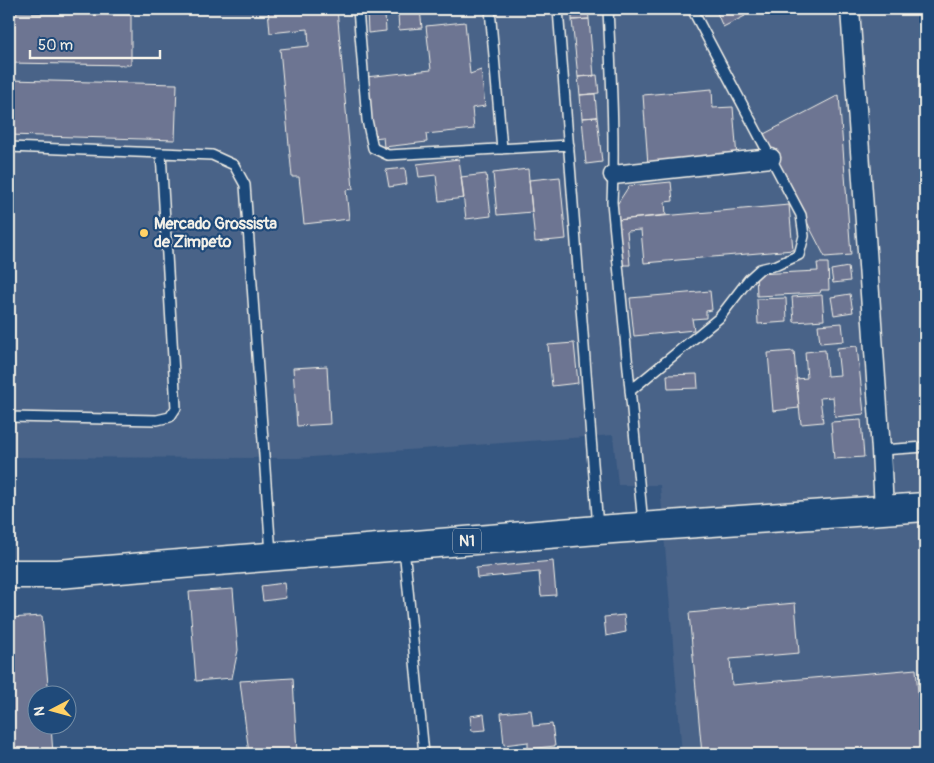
<svg xmlns="http://www.w3.org/2000/svg" width="934" height="763" viewBox="0 0 934 763" font-family="Pangolin,sans-serif">
  <style>
    .built { fill: #496388 }
    .building { fill: #6d7492; stroke: #f4f1e8 }
    .lines { fill: none; stroke-linecap: round; stroke-linejoin: round }
    .service-casing { stroke: #f4f1e8; stroke-width: 12 }
    .minor-casing { stroke: #f4f1e8; stroke-width: 21 }
    .trunk-casing { stroke: #f4f1e8; stroke-width: 31 }
    .service { stroke: #1f4a7a; stroke-width: 9 }
    .minor { stroke: #1f4a7a; stroke-width: 18 }
    .trunk { stroke: #1f4a7a; stroke-width: 28 }
    .poi-dot { fill: #ffd166; stroke: #1f4a7a; stroke-width: 2 }
    .labels { text-anchor: middle; dominant-baseline: central; stroke-width: 4.5; stroke-linejoin: round; paint-order: stroke }
    .shield { fill: #1f4a7a; stroke: #b4bfc7; stroke-width: 1 }
    .shield-label { font-size: 15px; font-weight: bold; fill: #f4f1e8 }
    .poi-label { font-size: 16px; font-weight: bold; fill: #f4f1e8; stroke: #1f4a7a; text-anchor: start }
  </style>
  <rect width="100%" height="100%" fill="#365781"/>
  <filter id="ink" filterUnits="userSpaceOnUse"><feTurbulence type="fractalNoise" baseFrequency=".02" numOctaves="2"/><feDisplacementMap in="SourceGraphic" scale="10" xChannelSelector="R" yChannelSelector="G"/><feConvolveMatrix kernelMatrix="1 2 1 2 8 2 1 2 1" color-interpolation-filters="sRGB"/></filter>
  <g filter="url(#ink)">
    <path class="built" d="M9,9H925V754H682L660,485H618L613,435L298,458L9,457Z"/>
    <path class="building" d="M268,9H305V11L337,9L353,189L346,190L349,219L304,224L299,177H292L280,49L309,46L308,29L270,33Z
      M367,9H420L422,28L399,30L398,14L385,15L386,31L368,33Z
      M572,9H588L589,19L572,20Z
      M726,9H742L745,16L723,27L717,13Z
      M11,13L131,15V65L10,63Z
      M589,19L594,76L578,77L572,20Z
      M465,22L470,74L481,70L485,106L472,108L474,129L426,134L427,142L384,147L383,137L372,138L366,77L431,70L426,26Z
      M597,75L599,93L580,95L578,77Z
      M9,80L177,84L175,140L9,135Z
      M712,89L713,108L733,107L737,158L648,165L643,95Z
      M595,94L597,117L582,118L580,95Z
      M839,95L851,255L825,257L762,135Z
      M597,117L602,162L586,164L582,118Z
      M459,159L464,198L439,201L436,175L419,177L417,164Z
      M405,168L407,184L389,187L386,170Z
      M528,169L532,212L497,215L493,173Z
      M486,174L491,216L466,219L461,177Z
      M560,177L566,239L535,242L529,180Z
      M671,182L673,201L665,202L666,215L617,220L616,206L629,186Z
      M789,205L793,250L644,263L641,230L627,231L630,265H620L617,220Z
      M817,263H828L829,290H821L820,293L757,296L756,274L818,271Z
      M848,267L850,281L833,283L831,270Z
      M710,291L712,310L706,311V318L692,319L694,330L634,336L630,298Z
      M850,294L853,312L834,315L831,297Z
      M822,295L824,320L794,322L792,297Z
      M786,298L787,322L758,324L757,299Z
      M842,323L844,341L820,343L818,325Z
      M574,343L578,383L552,386L548,345Z
      M857,346L864,414L835,417L833,397L820,398L823,422L801,424L796,379L807,378L805,352L825,350L827,376L840,375L837,348Z
      M794,351L799,408L773,411L768,353Z
      M327,366L330,424L297,426L293,368Z
      M697,374L698,388L668,389L667,375Z
      M861,420L864,457L834,459L831,422Z
      M922,536L925,537V564H922Z
      M553,561L556,595L541,596L539,572L477,578L476,568Z
      M284,583L286,598L263,601L261,586Z
      M233,589L238,650L232,678L196,681L189,592Z
      M795,603L799,653L730,659L732,685L916,669L923,754H702L689,613Z
      M624,615L626,632L606,636L604,617Z
      M42,616L49,696H38V726H51L53,754H11L9,719V618Z
      M293,678L297,754H249L240,681Z
      M531,710L533,726L552,724L555,746L528,749V742L504,745L501,713Z
      M484,714L486,730L472,731L470,716Z"/>
    <g class="lines">
      <g class="service-casing">
        <path id="service" d="M358,9L367,120L373,148L388,155L569,145
          M490,9L502,149
          M558,9L598,528
          M608,9C611,73 615,138 612,202L643,524
          M9,147L212,155L234,165L245,185L271,554
          M630,391L719,318L749,279L760,269L777,265L799,255L804,236L801,215L692,9
          M9,417L157,420L170,417L176,408L161,153
          M881,450L925,447
          M404,548L424,754"/>
      </g>
      <g class="minor-casing">
        <path id="minor" d="M850,9L881,450L884,510
          M613,175L771,158"/>
      </g>
      <g class="trunk-casing">
        <path id="trunk" d="M9,574H58L598,530L925,507"/>
      </g>
      <use href="#service" class="service"/>
      <use href="#minor" class="minor"/>
      <use href="#trunk" class="trunk"/>
    </g>
  </g>
  <circle class="poi-dot" cx="144" cy="233" r="5"/>
  <g class="labels">
    <rect class="shield" x="453" y="528.5" width="28" height="25" rx="4"/>
    <g class="shield-label">
      <text x="467" y="541">N1</text>
    </g>
    <g class="poi-label">
      <text x="154" y="224">Mercado Grossista<tspan x="154" dy="18">de Zimpeto</tspan></text>
    </g>
  </g>
  <rect width="934" height="763" fill="none" stroke="#1f4a7a" stroke-width="30"/>
  <rect x="15" y="15" width="904" height="733" fill="none" stroke="#f4f1e8" stroke-width="2" filter="url(#ink)"/>
  <g transform="translate(52 710) rotate(264)"><circle r="24" fill="#1f4a7a" stroke="#748da6"/>
  <path d="M0-4L9 19L0 12L-9 19Z" fill="#ffd166"/>
  <text y="-8" font-size="14" font-weight="bold" text-anchor="middle" fill="#f4f1e8">N</text>
  </g>
  <path d="M30 50v8h130v-8" fill="none" stroke="#f4f1e8" stroke-width="2.5"/>
  <text x="38" y="50" font-size="15" fill="#f4f1e8" stroke="#1f4a7a" stroke-width="4" paint-order="stroke">50 m</text>
</svg>
